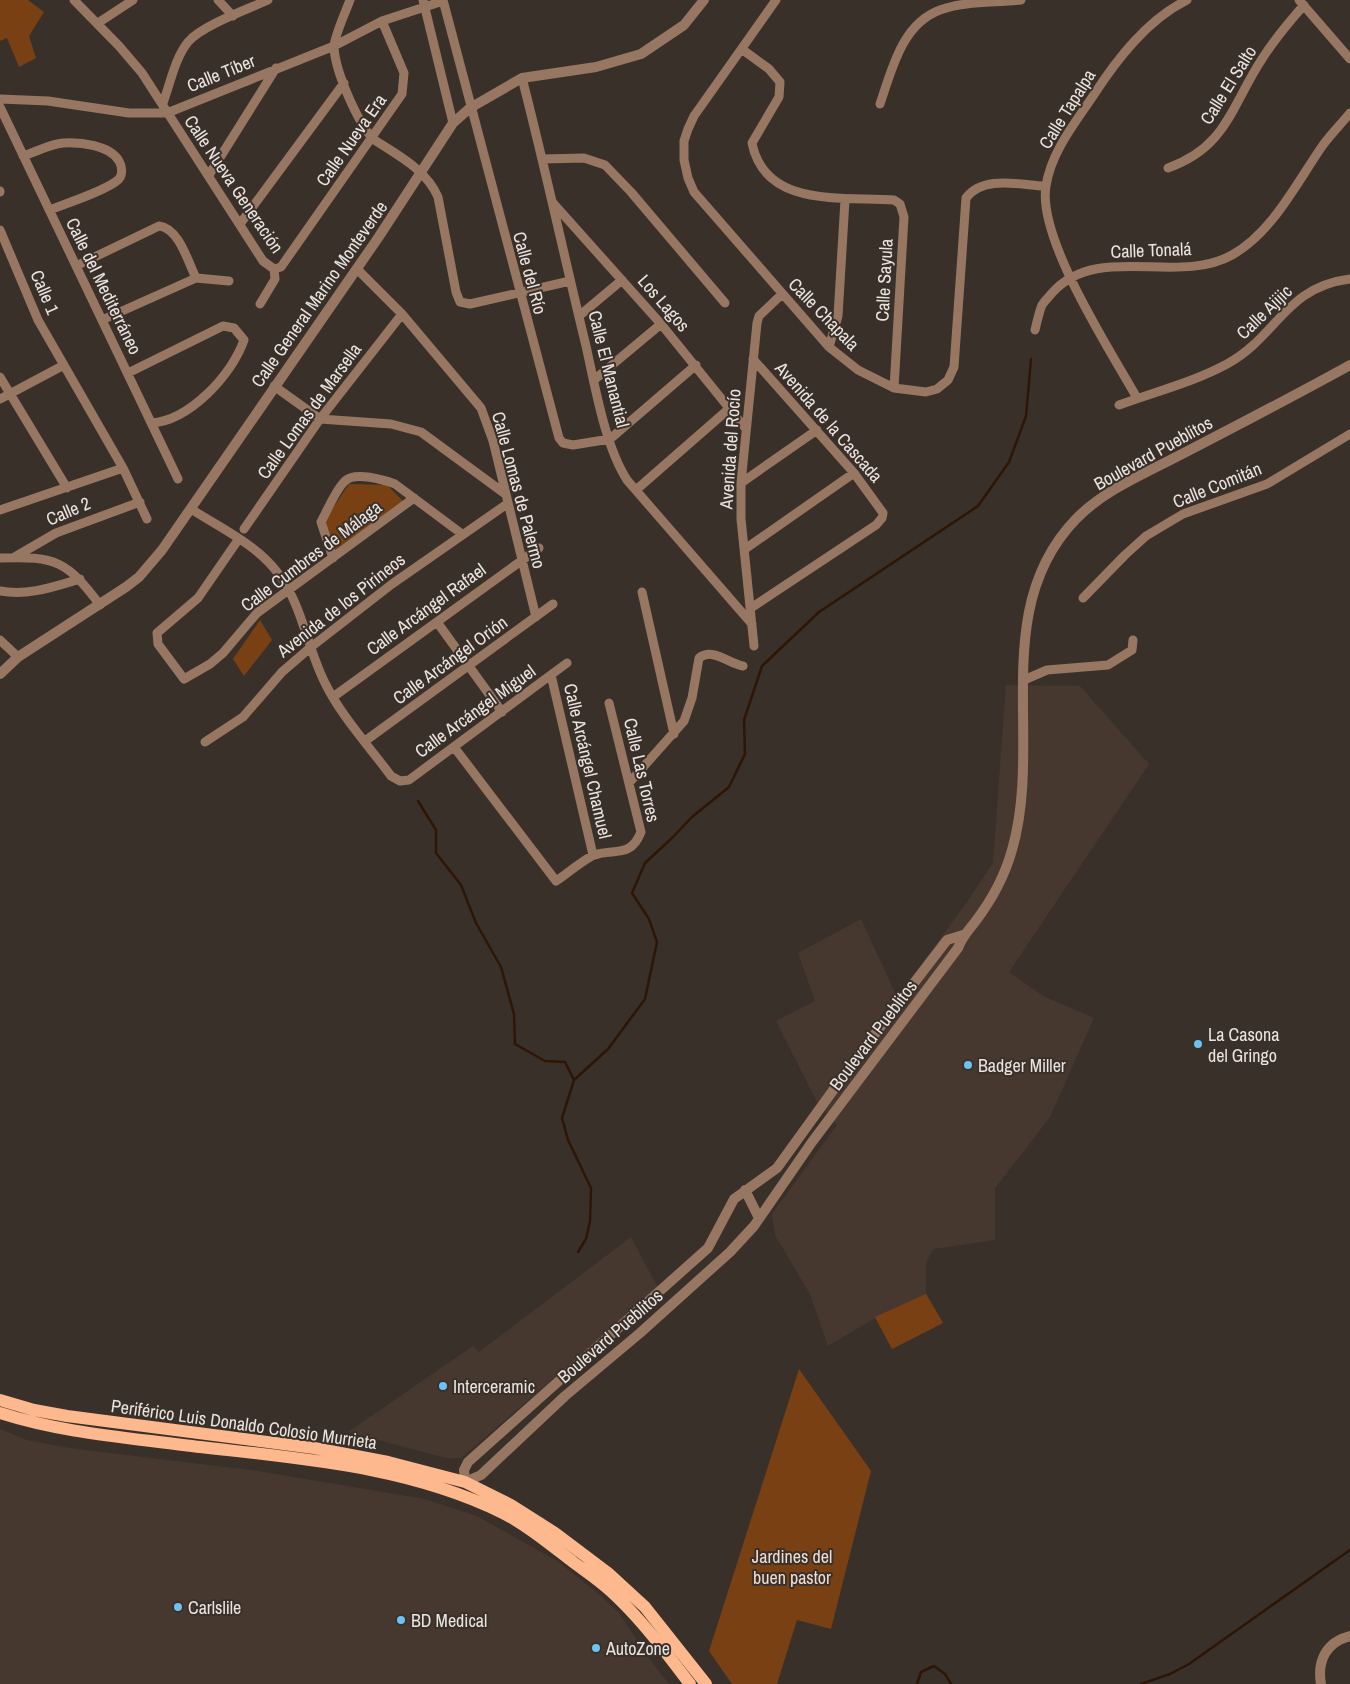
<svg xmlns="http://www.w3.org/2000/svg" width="1350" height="1684" viewBox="0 0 1350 1684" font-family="'Archivo Narrow',sans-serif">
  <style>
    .built { fill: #47382f }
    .green { fill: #794013 }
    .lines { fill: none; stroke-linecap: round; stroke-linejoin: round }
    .stream { stroke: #2d1606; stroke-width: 2.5 }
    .minor { stroke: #977762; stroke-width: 9 }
    .tertiary { stroke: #977762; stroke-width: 10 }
    .primary { stroke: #fdb98d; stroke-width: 12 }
    .poi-dot { fill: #6cc3f2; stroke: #3a302a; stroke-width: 2 }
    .labels { text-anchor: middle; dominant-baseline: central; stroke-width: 4; stroke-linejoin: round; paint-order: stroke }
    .street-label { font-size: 18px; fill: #eae4e0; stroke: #3a302a }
    .poi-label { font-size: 18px; fill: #eae4e0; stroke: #3a302a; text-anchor: start }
    .park-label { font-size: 18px; fill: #f1ddd0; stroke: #3a302a }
  </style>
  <rect width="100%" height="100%" fill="#3a302a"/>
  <path class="built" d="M1006,685L1080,686L1149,764L1009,972L1043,996L1094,1018L1050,1117L995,1188V1240L933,1249L926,1263V1293L943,1323L892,1349L875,1318L828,1346L810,1294L775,1235L772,1214L837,1125L816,1100L776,1021L815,1001L798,953L861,919L897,997L965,905L993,863Z
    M631,1237L658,1288L461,1458H446L348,1432L473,1346L479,1352Z
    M0,1429L27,1440L69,1448L258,1471L424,1499L477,1516L557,1561L595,1591L619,1613L648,1657L669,1684H0Z"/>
  <path class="green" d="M0,0H28L44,12L29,36L36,58L19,67L7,38L0,41Z
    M349,484L387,485L404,502L336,554L322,524Z
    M260,620L272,640L244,676L233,659Z
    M926,1294L943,1323L892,1349L875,1317Z
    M799,1369L871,1471L831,1629L797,1620L777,1684H732L709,1651Z"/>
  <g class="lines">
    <path class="stream" d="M418,801L436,830V853L461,885L476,923L501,967L514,1014L515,1044L545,1061L565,1062L574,1080
      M578,1252L586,1239L590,1221L591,1188L568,1140L562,1118L574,1080L608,1049L645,999L657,942L649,919L632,893L645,863L672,838L692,817L729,787L745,754L744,720L762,666L819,612L978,506L1009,462L1026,416L1031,359
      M917,1684L921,1672L934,1666L945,1674L951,1684
      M1141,1684L1170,1674L1189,1664L1350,1550"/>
    <path class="minor" d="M74,0L119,46L142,73L263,261L274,269L281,267L402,94L404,73L382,21
      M218,0L233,16
      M350,0C346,11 334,37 334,47C335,71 357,121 373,139C397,155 426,169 438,197L456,292L460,302L470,304L570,281
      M423,0L453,123
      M443,0L559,438L563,443L573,445L610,439L696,365
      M776,0L694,116L688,129L684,141V160L688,178L694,192L829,347L858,370L894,388L926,392L937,389L948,380L954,367L966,198C983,175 1020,185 1045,186
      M1299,0L1350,59
      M98,23L133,0
      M743,50L769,69L780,82L779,97L752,143C765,209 845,196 894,200L900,204L904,217L894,388
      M522,78C545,167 564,256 586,346C595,386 605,446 627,480L752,624
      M0,99L48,101L129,113H167L334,46L382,21L443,1
      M163,103C170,84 175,58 188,42C201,26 248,9 268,0
      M880,104C892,69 902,24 940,10C964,1 995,3 1021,0
      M0,107L178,479
      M23,156C36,152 50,144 63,143C80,142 110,145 119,161C122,166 123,174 119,179C108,190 65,204 49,210
      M543,159L584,158L605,165L631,192L725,303
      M1168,168C1227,147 1231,106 1262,59C1274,40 1289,22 1304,5
      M209,175L276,68
      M0,191V192
      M553,203L661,324L746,429
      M240,224L344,83
      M0,230L38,320L123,468L147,519
      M76,266L159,226C179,228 188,262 196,278
      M357,269L402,314L481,408L493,441L536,617
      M260,304L275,279L274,269
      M579,316L622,280
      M102,320L196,278L229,281
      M1035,330C1037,322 1039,312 1042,305C1045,300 1049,297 1052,293C1098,242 1176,286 1232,255C1273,232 1297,182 1323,145C1331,134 1341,124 1350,113
      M829,347L838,316L845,200
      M128,373L223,326L234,328L244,340C232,375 189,421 151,423
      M0,377L67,488
      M594,380L661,324
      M274,386L320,419L391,424L421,432L504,493
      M1137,398C1110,350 1037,238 1046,186C1051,152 1075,123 1093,96C1117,59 1147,20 1187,0
      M0,399L64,365
      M1119,405C1154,392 1194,382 1227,364C1277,337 1285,287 1350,279
      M741,483L817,430
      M636,490L731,407
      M191,509C219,527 257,545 277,572C302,603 307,648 325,683C341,716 369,746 391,776L400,781L409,780L567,663
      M0,510L123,468
      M244,529L320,419L402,314
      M238,540L198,598L157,633L158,644L184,679L210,664L223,653L257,613L414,498
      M745,549L854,473
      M0,558C56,556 67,561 100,605
      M13,558L56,533L140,502
      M333,558L321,522C327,511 336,489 345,481C355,471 384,480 395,484L462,534
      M0,591C28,596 53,587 80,579
      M642,592L674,734
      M1083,598L1125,555L1146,536L1183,514L1267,484L1350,434
      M751,608L876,525L882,518L883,513L854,473L753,359
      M437,622L502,712
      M0,640L18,657
      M754,646L741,519V483L757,323L759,316L782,294
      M551,675L593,855
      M1024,680L1047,670L1108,665L1132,650L1133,640
      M333,697L539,548
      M365,741L553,604
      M205,742L243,717L282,672L311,647L392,584L507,504
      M454,747L556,881C568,873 579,863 592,856C612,847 630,860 641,832L609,703
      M629,783L684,721L692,698L699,658C713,647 729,664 743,666"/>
    <path class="tertiary" d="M0,674L18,657L126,587L139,577L162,550L378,238L453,123L470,108L522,78L596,67L641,54L684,25L704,0
      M963,935L947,940L855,1060L777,1168L734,1199L708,1248L468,1462L464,1470L465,1482L481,1475L565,1396L640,1333L730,1252L754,1226L812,1142L958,948C962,937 968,931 975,922C991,901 1005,875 1012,850C1044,740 988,610 1076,519C1104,490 1146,473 1182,454C1238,425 1294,396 1350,365
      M745,1190L759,1218
      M1321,1684C1317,1661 1326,1642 1350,1636"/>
    <path class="primary" d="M0,1400L34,1410L67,1416L314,1448L388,1462L465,1482L511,1505L555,1533L608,1573L645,1607L706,1684
      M0,1413C59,1432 121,1437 183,1445C291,1458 404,1464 503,1513C528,1526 551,1545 573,1562C588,1573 605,1584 618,1598C645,1624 667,1654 690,1684"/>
  </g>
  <g class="poi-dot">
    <circle cx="1198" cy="1044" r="5"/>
    <circle cx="968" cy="1065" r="5"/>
    <circle cx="443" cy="1386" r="5"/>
    <circle cx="178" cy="1607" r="5"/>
    <circle cx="401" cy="1620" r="5"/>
    <circle cx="596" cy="1648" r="5"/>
  </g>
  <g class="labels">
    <g class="street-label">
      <text transform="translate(221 73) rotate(-22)">Calle Tíber</text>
      <text transform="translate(1228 85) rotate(-58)">Calle El Salto</text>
      <text transform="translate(1067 109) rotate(-58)">Calle Tapalpa</text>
      <text transform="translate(351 140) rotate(-55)">Calle Nueva Era</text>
      <text transform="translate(234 184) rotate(56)">Calle Nueva Generación</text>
      <text transform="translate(1151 250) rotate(-2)">Calle Tonalá</text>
      <text transform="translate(530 273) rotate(75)">Calle del Río</text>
      <text transform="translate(884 280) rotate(-87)">Calle Sayula</text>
      <text transform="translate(104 286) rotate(64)">Calle del Mediterráneo</text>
      <text transform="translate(45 292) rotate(67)">Calle 1</text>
      <text transform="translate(319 294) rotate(-55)">Calle General Marino Monteverde</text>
      <text transform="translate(664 303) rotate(49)">Los Lagos</text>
      <text transform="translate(1264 312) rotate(-44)">Calle Ajijic</text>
      <text transform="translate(824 314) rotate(46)">Calle Chapala</text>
      <text transform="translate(609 369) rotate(76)">Calle El Manantial</text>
      <text transform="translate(309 411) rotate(-54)">Calle Lomas de Marsella</text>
      <text transform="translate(829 422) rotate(49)">Avenida de la Cascada</text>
      <text transform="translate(730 449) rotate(-86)">Avenida del Rocío</text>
      <text transform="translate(1153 453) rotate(-29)">Boulevard Pueblitos</text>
      <text transform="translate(1217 485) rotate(-22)">Calle Comitán</text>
      <text transform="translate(519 490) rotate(75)">Calle Lomas de Palermo</text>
      <text transform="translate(68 511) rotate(-23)">Calle 2</text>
      <text transform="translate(311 556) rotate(-37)">Calle Cumbres de Málaga</text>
      <text transform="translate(341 605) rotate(-38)">Avenida de los Pirineos</text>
      <text transform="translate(426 609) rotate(-36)">Calle Arcángel Rafael</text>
      <text transform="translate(450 660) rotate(-36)">Calle Arcángel Orión</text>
      <text transform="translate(475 711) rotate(-36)">Calle Arcángel Miguel</text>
      <text transform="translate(588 761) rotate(77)">Calle Arcángel Chamuel</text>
      <text transform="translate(642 770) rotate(77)">Calle Las Torres</text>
      <text transform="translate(873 1035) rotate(-53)">Boulevard Pueblitos</text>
      <text transform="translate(610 1336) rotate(-41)">Boulevard Pueblitos</text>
      <text transform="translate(244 1424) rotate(8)">Periférico Luis Donaldo Colosio Murrieta</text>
    </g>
    <g class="poi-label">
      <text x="1208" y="1034">La Casona<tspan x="1208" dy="21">del Gringo</tspan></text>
      <text x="978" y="1065">Badger Miller</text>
      <text x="453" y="1386">Interceramic</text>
      <text x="188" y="1607">Carlslile</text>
      <text x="411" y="1620">BD Medical</text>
      <text x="606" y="1648">AutoZone</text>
    </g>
    <g class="park-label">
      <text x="792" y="1556">Jardines del<tspan x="792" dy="21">buen pastor</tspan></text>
    </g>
  </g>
</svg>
